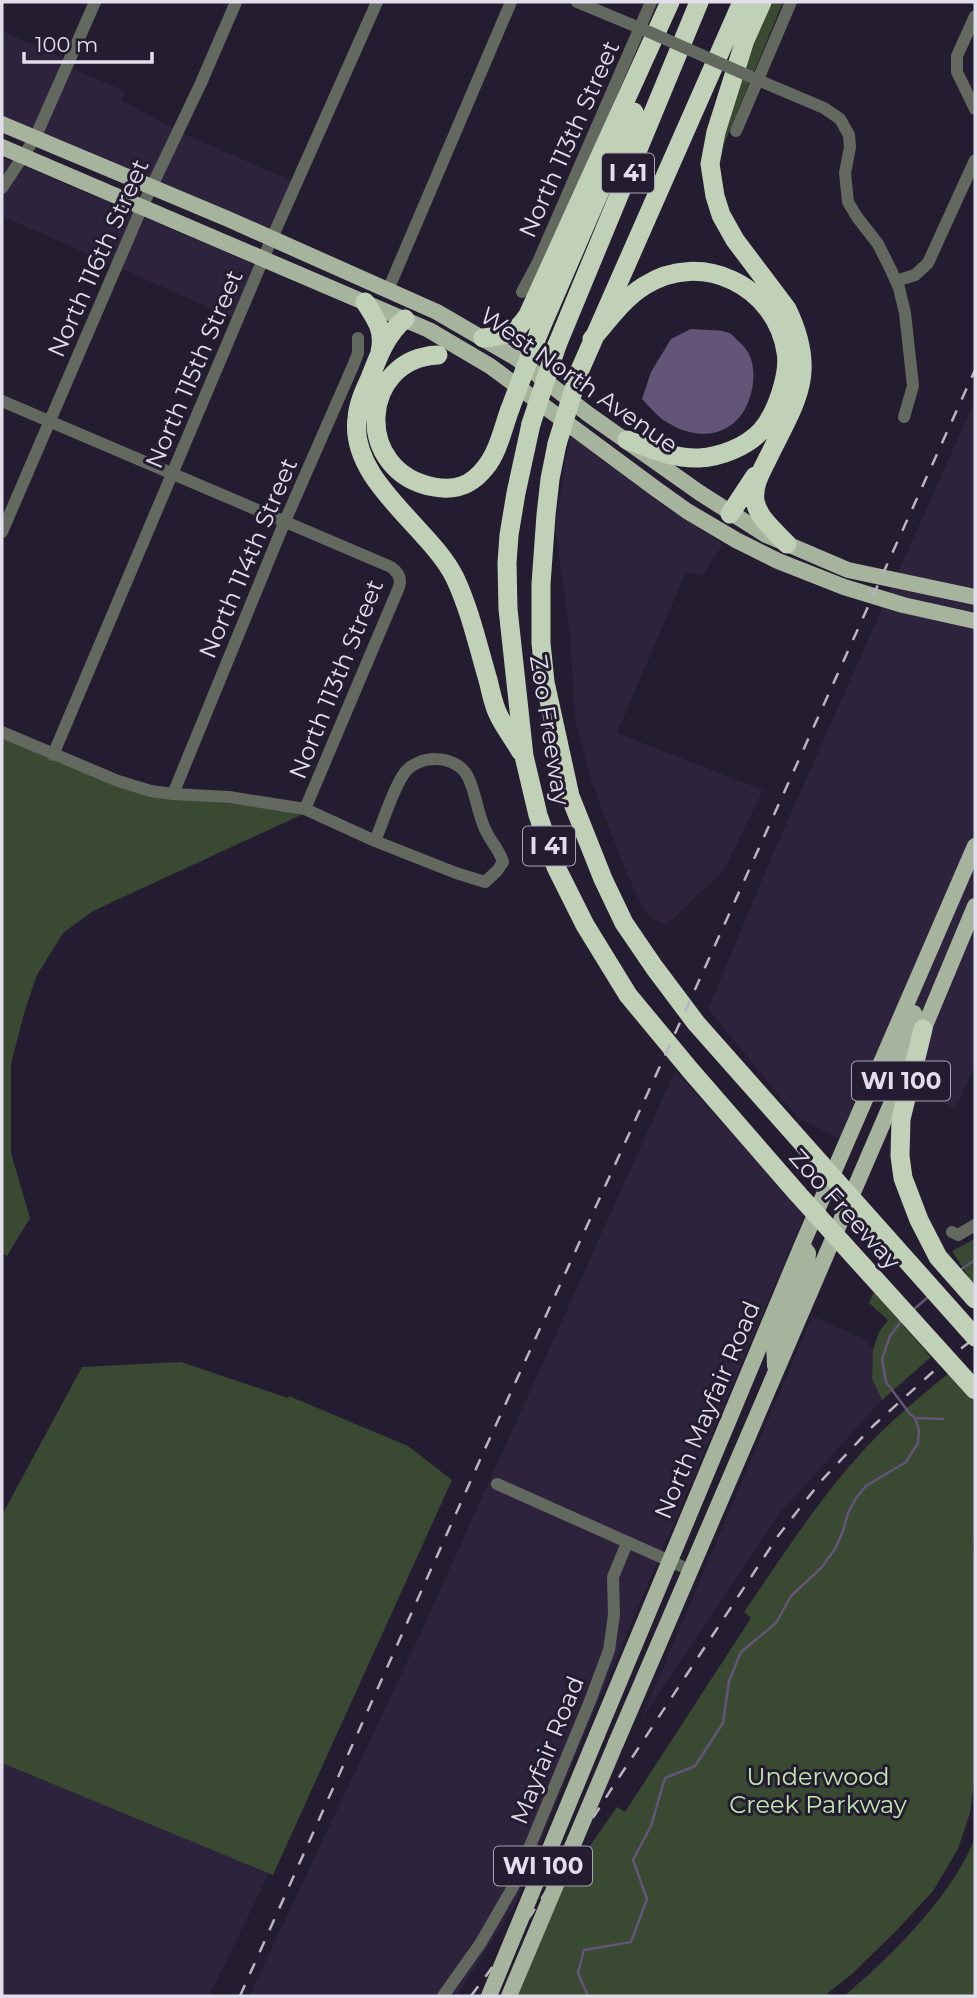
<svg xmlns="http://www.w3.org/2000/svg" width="977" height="1998" viewBox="0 0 977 1998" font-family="Montserrat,sans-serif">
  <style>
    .built { fill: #2e233d }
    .green { fill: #3a4931 }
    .water { fill: #635578 }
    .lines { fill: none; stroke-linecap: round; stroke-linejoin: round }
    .stream { stroke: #635578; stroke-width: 2.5 }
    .minor { stroke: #63695f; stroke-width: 12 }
    .major { stroke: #a6b49e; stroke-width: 16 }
    .highway { stroke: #c0d1b7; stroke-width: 19 }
    .rail { stroke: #b9b3c3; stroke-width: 2.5; stroke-dasharray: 12 12; stroke-linecap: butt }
    .minor-bridge { stroke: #63695f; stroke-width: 12 }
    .major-bridge { stroke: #a6b49e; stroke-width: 16 }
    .highway-bridge { stroke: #c0d1b7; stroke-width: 19 }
    .labels { text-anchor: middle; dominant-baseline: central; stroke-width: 6; stroke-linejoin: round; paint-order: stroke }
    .shield { fill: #241c30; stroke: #aaa4b4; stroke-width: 2 }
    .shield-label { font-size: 23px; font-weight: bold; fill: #e3deec }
    .street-label { font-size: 24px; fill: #e3deec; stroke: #241c30 }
    .park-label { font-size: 24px; fill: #c2e8ad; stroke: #241c30 }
  </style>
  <rect width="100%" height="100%" fill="#241c30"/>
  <path class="built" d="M2,31L69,61L67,67L125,91L122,101L189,136L297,183L272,238L2,124Z
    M2,157L249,262L253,267L233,318L2,216Z
    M975,400V1065L956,1108L867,1073L839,1139L797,1117L708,1009L775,849Z
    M570,435L655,499L723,544L702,576L686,572L617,733L763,790L724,870L666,925L652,918L643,907L627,874L591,781L575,719L570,631L555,527Z
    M675,1071L805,1214L592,1716L514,1907L457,1996H249L417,1641Z
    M812,1316L866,1340L873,1349L872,1379L882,1400L779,1514L641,1720Z
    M2,1763L269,1873L209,1996H2Z"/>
  <path class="green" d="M756,2H783L724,144L719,122Z
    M2,735L166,798L226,803L286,811L301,815L93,911L63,933L37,975L25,1010L11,1064V1153L30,1218L7,1256L2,1253Z
    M975,1239V1287L952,1251Z
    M874,1292L931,1357L882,1400L872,1379L873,1349L879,1332L888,1320L869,1303Z
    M181,1362L288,1398L289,1396L408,1446L452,1480L273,1875L2,1763V1515L82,1367Z
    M951,1371L975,1398V1532L973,1544L975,1577V1774L970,1813L958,1849L933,1891L896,1931L852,1974L824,1996H517L564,1883L617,1807L625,1812L751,1618L744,1612C786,1551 825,1489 877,1436C900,1413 926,1392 951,1371Z
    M975,1837V1996H844C889,1959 955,1893 975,1837Z"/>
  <path class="water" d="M691,329C701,330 720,329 729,333C732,334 734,337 737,340C751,351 755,365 753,383C747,431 706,448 665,421C657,416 649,406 642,399L651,372L671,339Z"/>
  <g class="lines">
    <path class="stream" d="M960,1270L975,1260
      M912,1311L928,1297
      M915,1418L943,1419
      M588,1996L578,1973L584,1950L631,1942L647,1899L633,1860L651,1826L665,1778L695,1766L723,1723L729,1681L741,1652L776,1623L791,1596L822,1567L835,1549L843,1531L848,1513L856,1498L866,1486L906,1462L918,1443L919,1430L915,1418L910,1414L886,1382L882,1359L890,1336L902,1320"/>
    <path class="minor" d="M577,2L647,31
      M975,16L957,56V72L975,109
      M758,80L824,108L840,119L849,135L850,147L845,173L848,202L857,217L878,244L891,270L899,288L905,313L913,386L904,417
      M736,131L791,2
      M2,188L35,138L95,2
      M896,281L915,275L928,263L975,160
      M388,290L511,2
      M522,292L538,262L651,2
      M2,401L391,567C398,572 402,578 399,587L305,809
      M2,532L142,207L201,83L236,2
      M2,732L118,781L151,791L173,794L229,797L305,809L375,841L456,873L485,882L497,871L503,862C499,849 490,841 485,829C477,812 476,793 468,777C456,753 416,754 403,775C392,792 383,822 375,841
      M53,755L272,238L377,2
      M173,794L285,521L353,366L358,353V338
      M952,1232L958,1235L975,1225
      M497,1484L690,1570
      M443,1996L480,1944L513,1887L590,1701L609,1650L614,1615L613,1577L627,1543"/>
    <path class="major" d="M2,124L228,219L437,312L516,358L588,414L700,493L766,535L848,570L975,597
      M2,147L429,330L490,366L656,489L687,511L736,540L778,561L844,587L903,605L975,621
      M919,1040L975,906
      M895,1079L903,1042L914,1013
      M775,1366L774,1340L807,1265L808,1253L802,1245
      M597,1735L802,1245L975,846
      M616,1743L907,1067"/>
    <path class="highway" d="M762,2L745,40L716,132L710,164L715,196L721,215L735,240L787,309C819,375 795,402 767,460C760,474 753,486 755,501C758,518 776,532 787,544
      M365,302C376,319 385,331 380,352
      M405,319C387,333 378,357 370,378C364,391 358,404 357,418C349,481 430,527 455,578C470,610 478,646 488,680C491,691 493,705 499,716C505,728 514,740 521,752
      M539,332L634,112
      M483,338C507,335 514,336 528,315L670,2
      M592,339C608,321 623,299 644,286C701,249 776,286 786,352C790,374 776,414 761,431C746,447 720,457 699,458C674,459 649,448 627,440
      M557,345L699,2
      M438,355C360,358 352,472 434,487C455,491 471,486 485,468C498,453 503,428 510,409
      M579,372L742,2
      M531,424L516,493L509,535L507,563L508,609L524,756L538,815L556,867L585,925L628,995L691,1071L797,1193
      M557,444L550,479L546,515L541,584V643L545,682L570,796L603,879L624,923L654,967L696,1023L821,1164
      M730,514L755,476
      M923,1029L901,1119L900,1156L903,1178L919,1220L938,1257L975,1299"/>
    <path class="rail" d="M240,1996L484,1451L688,1005L975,370
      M471,1996L531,1915L612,1788L778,1536L821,1481L873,1426L946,1360L975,1338"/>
    <path class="minor-bridge" d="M647,31L758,80"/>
    <path class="major-bridge" d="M489,1996L597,1735
      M509,1996L616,1743"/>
    <path class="highway-bridge" d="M510,409L539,332
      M531,424L557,345
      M557,444L579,372
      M821,1164L975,1337
      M797,1193L975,1390"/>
  </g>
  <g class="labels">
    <g class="shield">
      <rect x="602" y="153.5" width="52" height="39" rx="5"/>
      <rect x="523" y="826.5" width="52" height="39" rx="5"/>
      <rect x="852" y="1061.5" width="98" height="39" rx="5"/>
      <rect x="494" y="1846.5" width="98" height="39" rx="5"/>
    </g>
    <g class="shield-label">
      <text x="628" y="173">I 41</text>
      <text x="549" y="846">I 41</text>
      <text x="901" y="1081">WI 100</text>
      <text x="543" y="1866">WI 100</text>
    </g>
    <g class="street-label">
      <text transform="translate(569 139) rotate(-66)">North 113th Street</text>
      <text transform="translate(98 258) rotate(-66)">North 116th Street</text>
      <text transform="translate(194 369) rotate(-67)">North 115th Street</text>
      <text transform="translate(579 380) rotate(35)">West North Avenue</text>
      <text transform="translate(248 558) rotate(-67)">North 114th Street</text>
      <text transform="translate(336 679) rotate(-68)">North 113th Street</text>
      <text transform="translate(550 730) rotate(81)">Zoo Freeway</text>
      <text transform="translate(845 1209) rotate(48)">Zoo Freeway</text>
      <text transform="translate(707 1410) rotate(-67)">North Mayfair Road</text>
      <text transform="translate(547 1750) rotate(-68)">Mayfair Road</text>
    </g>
    <g class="park-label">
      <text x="818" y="1776">Underwood<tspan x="818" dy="28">Creek Parkway</tspan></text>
    </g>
  </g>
  <rect width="977" height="1998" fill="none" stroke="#e3deec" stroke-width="7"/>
  <path d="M24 52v10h128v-10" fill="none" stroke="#e3deec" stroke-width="3.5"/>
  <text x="35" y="52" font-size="21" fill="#e3deec" stroke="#241c30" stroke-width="5" paint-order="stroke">100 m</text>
</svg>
